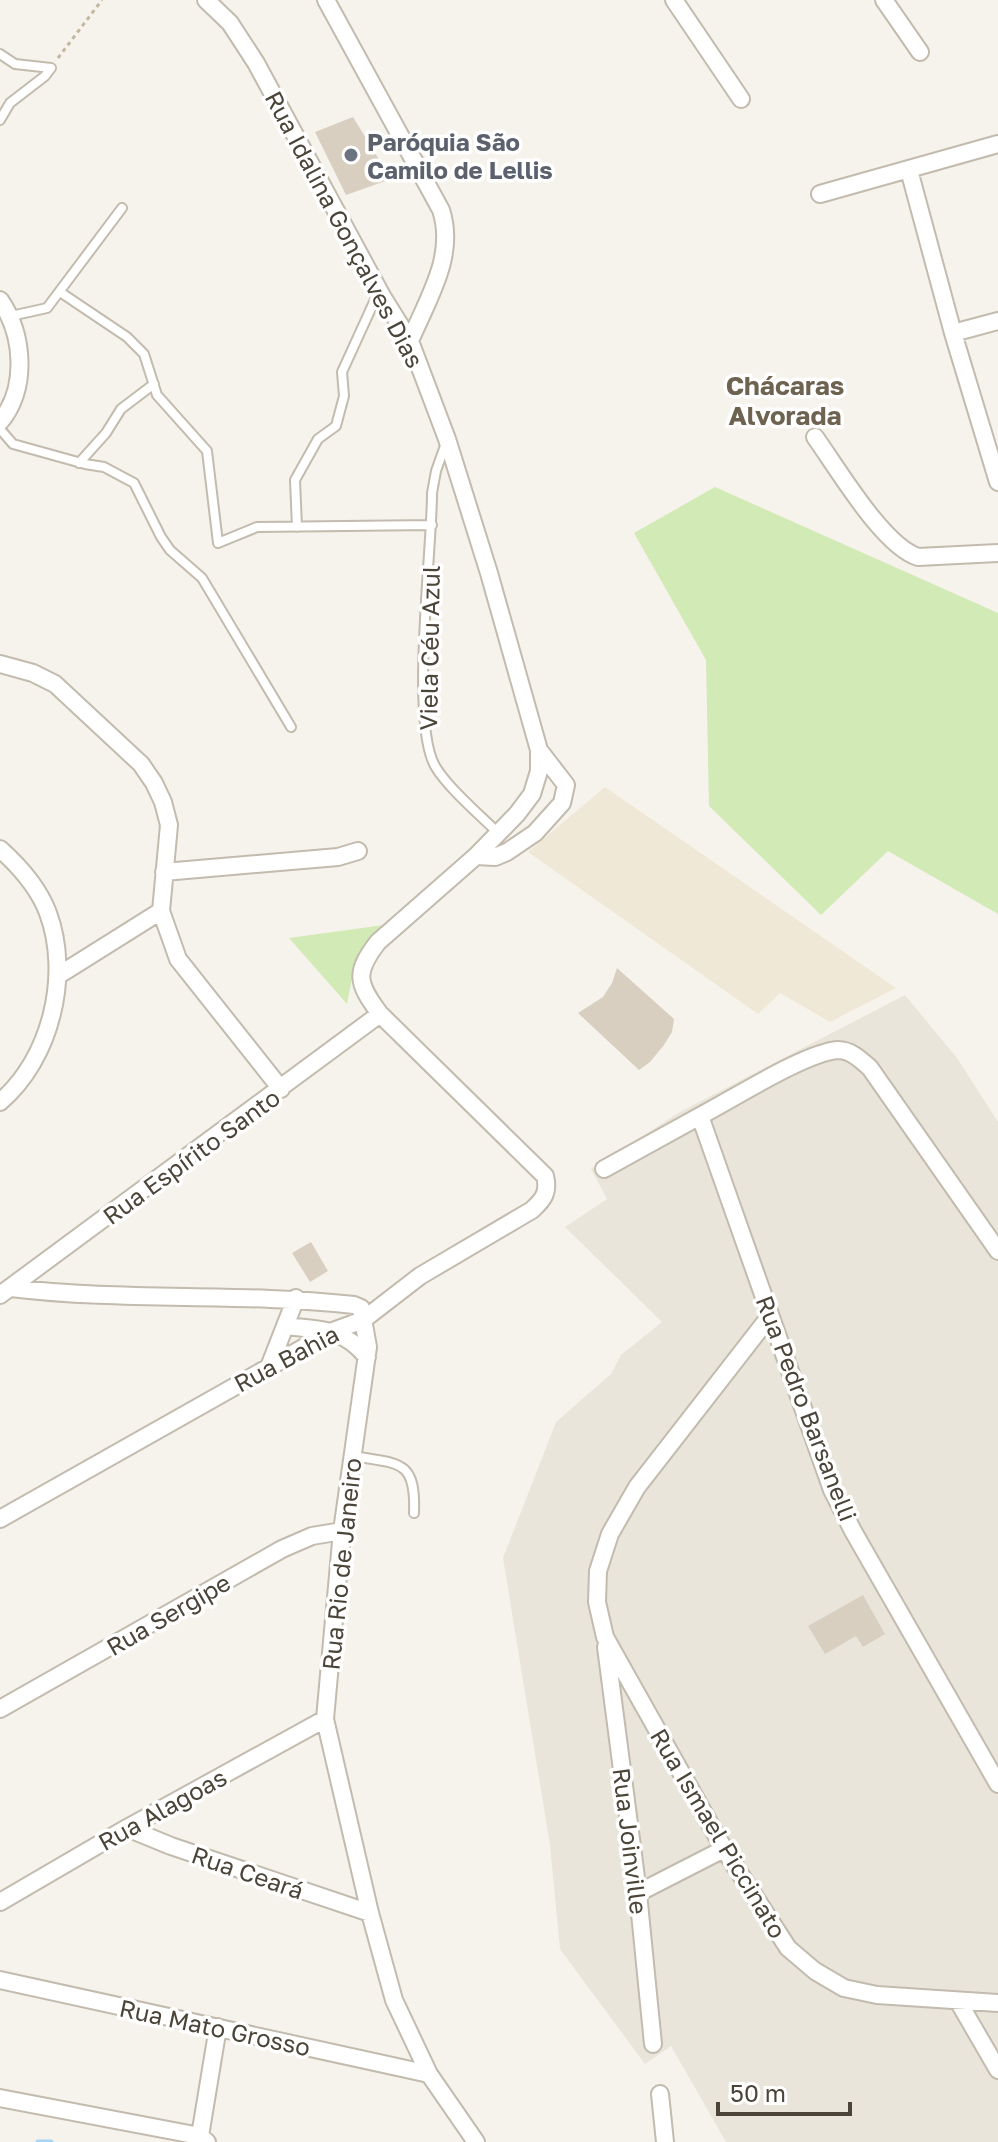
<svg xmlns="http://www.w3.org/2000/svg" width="998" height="2142" viewBox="0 0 998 2142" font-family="'Golos Text',sans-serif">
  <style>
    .residential { fill: #eae5da }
    .education { fill: #efe8d6 }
    .green { fill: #d2eab5 }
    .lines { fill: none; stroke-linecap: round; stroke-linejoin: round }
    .stream { stroke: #a9d4f2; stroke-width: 5 }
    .building { fill: #d8cfc1 }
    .service-casing { stroke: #c2bbae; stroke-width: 12 }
    .minor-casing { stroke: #c2bbae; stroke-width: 20 }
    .path { stroke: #c4b79f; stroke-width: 3; stroke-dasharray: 4 4; stroke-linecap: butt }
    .service { stroke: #fff; stroke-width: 8 }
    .minor { stroke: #fff; stroke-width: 16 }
    .worship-dot { fill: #6b7280; stroke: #fff; stroke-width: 3 }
    .labels { text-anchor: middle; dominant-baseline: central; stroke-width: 7; stroke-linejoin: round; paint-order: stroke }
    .worship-label { font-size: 24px; font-weight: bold; fill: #5b616d; stroke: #fff; text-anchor: start }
    .street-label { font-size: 24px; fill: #4b4439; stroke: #fff }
    .neighbourhood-label { font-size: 26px; font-weight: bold; fill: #6e6250; stroke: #fff }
  </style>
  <rect width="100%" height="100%" fill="#f6f3ec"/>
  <path class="residential" d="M905,995L957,1058L998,1122V2142H726L671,2046L645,2064L560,1949L550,1845L503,1558L556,1422L611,1374L621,1355L662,1322L565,1227L607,1199L591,1169L680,1112Z"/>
  <path class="education" d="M605,787L896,988L830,1022L780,993L758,1014L528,852Z"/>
  <path class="green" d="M715,487L998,613V914L888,851L821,915L709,806L706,660L634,533Z
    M384,925L355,963L347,1004L289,938Z"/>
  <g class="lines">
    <path class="stream" d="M38,2142H51"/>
  </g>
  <path class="building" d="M353,117L391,179L346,195L315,132Z
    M617,968L674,1019L672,1032L664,1045L650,1062L639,1070L578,1013L603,997L612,983Z
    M311,1242L328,1271L310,1282L292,1253Z
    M863,1595L885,1634L863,1647L856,1636L825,1654L808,1626Z"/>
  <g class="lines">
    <g class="service-casing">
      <path id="service" d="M0,54L15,64L51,68
        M0,120L10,103L45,76L51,68
        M60,292L127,337L144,354L157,395L207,451L218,543L257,527L432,525
        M11,316L47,308L122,208
        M0,429L13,444L85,464L104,467L134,483L161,537L170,550L202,578L291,727
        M446,443L436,471L432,493C432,553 410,721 435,766C447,787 480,815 498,833
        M79,463L106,433L121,409L154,384
        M297,527L295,480L318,439L336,426L344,396L342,372L379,291
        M353,1456C399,1464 416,1459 414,1513"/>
    </g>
    <g class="minor-casing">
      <path id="minor" d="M326,0L441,210C456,256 428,298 410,341
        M674,0L741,99
        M884,0L920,52
        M909,170L953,333L998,482
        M820,194L998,144
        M0,300C24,335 28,388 0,422
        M953,333L998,321
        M815,437C838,469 883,546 918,557L998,553
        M0,664L33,673L55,684L141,764L154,783L163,802L169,825L161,911L178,959L281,1089
        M0,849C19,866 39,889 48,913C71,975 51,1059 0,1102
        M476,856L495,857L507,852L535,833L562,803L566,785L539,750
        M164,872L338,857L358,851
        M59,975L161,911
        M604,1169L700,1116
        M998,1251L870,1068C861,1060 851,1050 838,1050C806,1052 731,1100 700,1116L832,1490L853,1531L998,1784
        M11,1288C125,1302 240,1292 354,1305L361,1308L368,1347L342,1531L325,1719L370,1913L394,2000L429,2074L476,2142
        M0,1295L380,1014
        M770,1316L637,1487L610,1534L598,1571L597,1602L605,1637L724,1849L788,1948L815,1971L844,1988L877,1995L998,2003
        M285,1326C321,1330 342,1327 367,1357
        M269,1367L296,1298
        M0,1519L333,1331L363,1320L420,1276L532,1210C544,1199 549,1192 545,1176L380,1014C357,983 354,973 378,942L476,856L517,814L532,794L539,771V750L489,573L447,439L410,341L382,296L256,63L230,23L206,0
        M606,1647L638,1893L653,2044
        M0,1709L282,1549L312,1536L342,1531
        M127,1828L171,1846L370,1913
        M638,1893L724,1849
        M0,1902L127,1828L325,1719
        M0,1980L429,2074
        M958,2001L998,2070
        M660,2094L665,2142
        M0,2098L200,2136L207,2142
        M200,2136L218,2027"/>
    </g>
    <path class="path" d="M58,58L102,0"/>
    <use href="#service" class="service"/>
    <use href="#minor" class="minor"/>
  </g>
  <circle class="worship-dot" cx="351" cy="155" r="8"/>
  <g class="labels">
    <g class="worship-label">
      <text x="367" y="141">Paróquia São<tspan x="367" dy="28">Camilo de Lellis</tspan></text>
    </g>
    <g class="street-label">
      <text transform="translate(345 229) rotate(62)">Rua Idalina Gonçalves Dias</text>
      <text transform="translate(429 648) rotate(-89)">Viela Céu Azul</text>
      <text transform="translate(191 1156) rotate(-36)">Rua Espírito Santo</text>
      <text transform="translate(286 1358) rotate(-28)">Rua Bahia</text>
      <text transform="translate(807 1408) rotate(69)">Rua Pedro Barsanelli</text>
      <text transform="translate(341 1564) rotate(-84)">Rua Rio de Janeiro</text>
      <text transform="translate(168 1614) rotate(-30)">Rua Sergipe</text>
      <text transform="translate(162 1809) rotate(-29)">Rua Alagoas</text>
      <text transform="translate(719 1833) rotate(59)">Rua Ismael Piccinato</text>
      <text transform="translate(631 1841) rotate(83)">Rua Joinville</text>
      <text transform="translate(248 1872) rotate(19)">Rua Ceará</text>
      <text transform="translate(215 2027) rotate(12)">Rua Mato Grosso</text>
    </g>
    <g class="neighbourhood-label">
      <text x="785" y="385">Chácaras<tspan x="785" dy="30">Alvorada</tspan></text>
    </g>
  </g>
  <path d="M718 2102v12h132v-12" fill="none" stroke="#4b4439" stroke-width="4"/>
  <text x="730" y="2102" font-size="24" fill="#4b4439" stroke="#ffffff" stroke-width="6" paint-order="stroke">50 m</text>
</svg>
